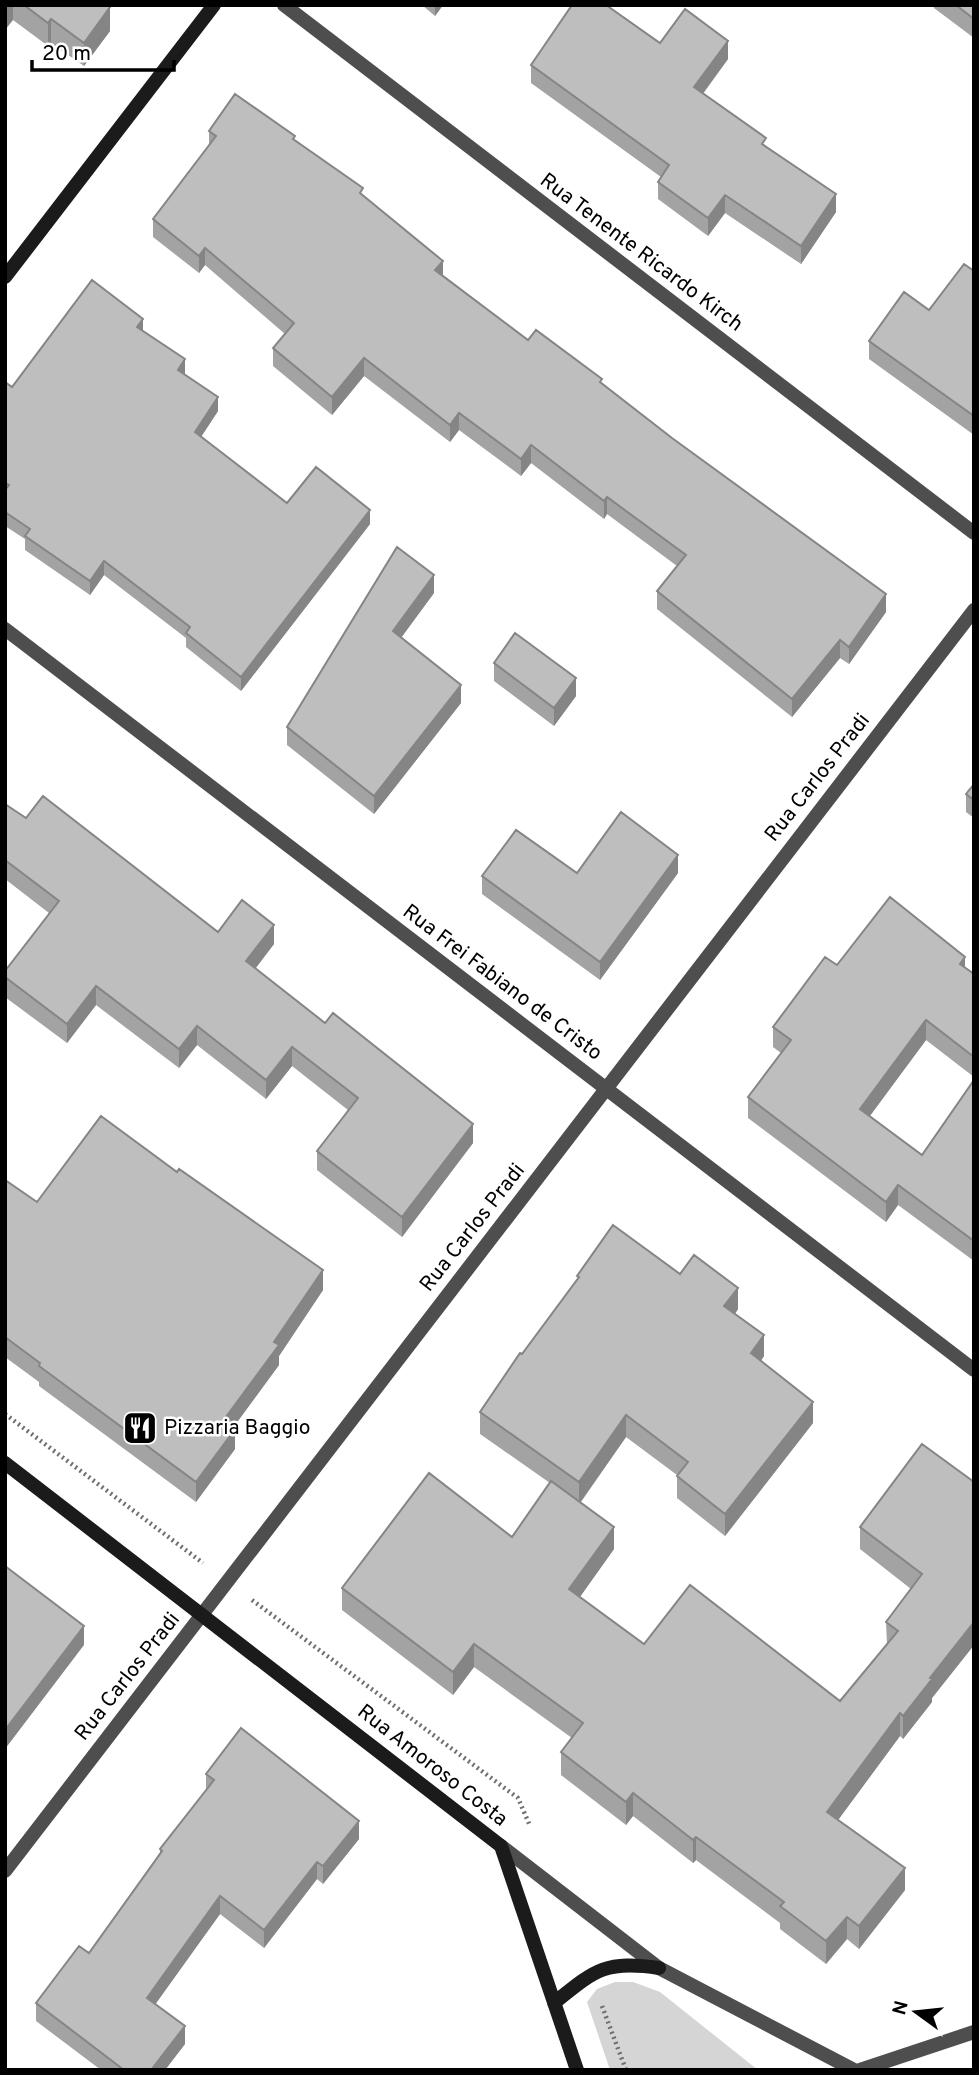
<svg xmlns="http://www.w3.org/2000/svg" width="979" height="2075" viewBox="0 0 979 2075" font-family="Overpass,sans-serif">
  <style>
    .green { fill: #d5d5d5 }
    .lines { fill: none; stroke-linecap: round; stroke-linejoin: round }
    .path { stroke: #707070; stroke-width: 4.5; stroke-dasharray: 2 3.5; stroke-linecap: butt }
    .street { stroke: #4e4e4e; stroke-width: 14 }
    .secondary { stroke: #1b1b1b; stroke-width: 14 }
    .wall { fill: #a3a3a3 }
    .shaded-wall { fill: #858585 }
    .building { fill: #bebebe; stroke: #858585; stroke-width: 2 }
    .labels { text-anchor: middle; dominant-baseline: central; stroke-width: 5; stroke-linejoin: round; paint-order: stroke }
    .street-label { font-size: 21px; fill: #000; stroke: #fff }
    .poi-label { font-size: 21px; fill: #000; stroke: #fff; text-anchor: start }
  </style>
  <rect width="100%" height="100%" fill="#fff"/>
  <path class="green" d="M615,1982H633L660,1992L758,2070H610L587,2002L597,1989Z"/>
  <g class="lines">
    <path class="path" d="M5,1414L203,1563
      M252,1600L518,1798L530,1826
      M602,2006L626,2070"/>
    <path class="street" d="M284,5L974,533
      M5,629L974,1370
      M501,1846L659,1968L854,2070
      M5,1871L974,610
      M860,2070L974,2032"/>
    <path class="secondary" d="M5,277L214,5
      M5,1463L501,1846L577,2070
      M554,2003C595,1970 605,1960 659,1968"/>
  </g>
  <path class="wall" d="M5,5H107L110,31L84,66L51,43L48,46L13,20Z
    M422,5H443L435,16Z
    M934,5H974V38L934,8Z
    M660,43L728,59L703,94L766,146L836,212L801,264L725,213L708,236L658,199V182L661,177L531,83V65Z
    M209,131L295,140L363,195L443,275L528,340L602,383L886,612L849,664L840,658L792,717L657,609V591L677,566L607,514L604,519L531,463L521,476L459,430L450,442L364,376L332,415L273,366V348L285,334L205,265L199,273L153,237V219L209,145Z
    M974,271V435L869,359V341L929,310Z
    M143,331L185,373L184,374L218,411L201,437L287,503L370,524L241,691L186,647V638L104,575L90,595L25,550V539L5,526V382L12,387Z
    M434,593L401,637L461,703L374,814L287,745V727Z
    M494,663L576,696L554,726L494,681Z
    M974,784V818L966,812V794Z
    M5,804L26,818L218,932L274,944L255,968L473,1143L402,1237L317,1170V1151L348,1110L292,1066L266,1099L197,1045L179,1068L96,1005L67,1043L5,997V971L49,913L5,879Z
    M678,873L600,980L482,894V876Z
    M837,965L965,968L974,974V1077L926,1040L870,1116L922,1155L974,1080V1261L898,1205L886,1222L748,1118V1097L781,1053L773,1047V1027Z
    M5,1180L37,1202L323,1290L279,1356V1365L233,1428L235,1449L196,1502L39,1386V1382L5,1357Z
    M680,1274L738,1309L735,1314L764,1356L761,1361L813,1423L725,1536L677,1498V1475L626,1437L581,1502L614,1549L580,1597L644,1644L840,1701L887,1645L886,1622L911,1589L860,1549V1527L974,1482V1645L932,1698V1702L903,1739L900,1736L838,1820L905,1890L859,1949L847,1939L826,1964L780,1929V1923L696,1860L693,1863L633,1816L626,1825L561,1775V1752L572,1738L474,1667L453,1695L342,1610V1588L512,1537L550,1483L480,1434V1412L577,1280V1276Z
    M206,1774L359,1839L323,1884L317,1879L264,1948L220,1914L155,2004L185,2044L165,2070H101L36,2021V2003L89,1953L160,1853V1849L206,1790Z"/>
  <path class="shaded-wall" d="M6,5H13V20L5,30Z
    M435,5H443L435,16Z
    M110,7V31L84,66V43Z
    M51,19V43L48,46V23Z
    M728,41V59L694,105V87Z
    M836,194V212L801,264V246Z
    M725,195V213L708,236V218Z
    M205,248V265L199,273V256Z
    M443,261V278L435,270Z
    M143,319V333L137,327Z
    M364,358V376L332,415V397Z
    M185,359V373L178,383V370Z
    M218,397V411L195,446V432Z
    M459,413V430L450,442V425Z
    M531,445V463L521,476V459Z
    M607,497V514L604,519V501Z
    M370,510V524L241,691V677Z
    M104,561V575L90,595V581Z
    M434,575V593L393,649V631Z
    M886,594V612L849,664V647Z
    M840,640V658L792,717V699Z
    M576,678V696L554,726V708Z
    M461,685V703L374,814V796Z
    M678,855V873L600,980V962Z
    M274,925V944L246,981V961Z
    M965,957V977L960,964Z
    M96,986V1005L67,1043V1024Z
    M926,1020V1040L860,1129V1109Z
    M197,1026V1045L179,1068V1049Z
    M292,1047V1066L266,1099V1080Z
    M473,1124V1143L402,1237V1217Z
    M898,1185V1205L886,1222V1202Z
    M323,1270V1290L279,1356V1365L223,1441V1421L274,1342Z
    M738,1288V1309L724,1328V1306Z
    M764,1335V1356L751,1374V1353Z
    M813,1402V1423L725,1536V1514Z
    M626,1415V1437L579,1504V1482Z
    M235,1429V1449L196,1502V1482Z
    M614,1527V1549L569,1612V1589Z
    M974,1622V1645L932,1698V1702L903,1739V1716L930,1678Z
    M84,1626V1645L5,1749V1730Z
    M474,1644V1667L453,1695V1672Z
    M900,1713V1736L827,1835V1812Z
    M633,1793V1816L626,1825V1802Z
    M359,1821V1839L323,1884V1866Z
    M696,1837V1860L693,1863V1840Z
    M317,1862V1879L264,1948V1930Z
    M905,1868V1890L859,1949V1926Z
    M220,1896V1914L147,2016V1998Z
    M847,1917V1939L826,1964V1941Z
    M185,2026V2044L165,2070H151Z"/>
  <path class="building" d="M24,5H107L110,7L84,43L51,19L48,23Z
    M572,5H606L660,43L685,9L728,41L694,87L766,138L762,144L836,194L801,246L725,195L708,218L658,182L669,165L531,65Z
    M956,5H974V19Z
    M235,94L295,136L293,139L363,188L360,193L443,261L435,270L528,340L536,330L602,379L600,382L672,438L886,594L849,647L840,640L792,699L657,591L686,555L607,497L604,501L531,445L521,459L459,413L450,425L364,358L332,397L273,348L294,323L205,248L199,256L153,219L216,136L209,131Z
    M964,264L974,271V416L869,341L904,292L929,310Z
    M92,280L143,319L137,327L185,359L178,370L218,397L195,432L287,503L316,467L370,510L241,677L186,633L190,627L104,561L90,581L25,536L30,529L5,512V490L9,485L5,483V382L12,387Z
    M397,547L434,575L393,631L461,685L374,796L287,727Z
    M515,633L576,678L554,708L494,663Z
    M974,784V800L966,794Z
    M43,796L218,932L242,900L274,925L246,961L325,1023L333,1013L473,1124L402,1217L317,1151L358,1098L292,1047L266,1080L197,1026L179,1049L96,986L67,1024L5,977V971L59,901L5,860V804L26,818Z
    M621,812L678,855L600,962L482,876L516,830L577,873Z
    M890,897L965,957L960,964L974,974V1057L926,1020L860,1109L922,1155L974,1080V1241L898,1185L886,1202L748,1097L791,1040L773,1027L825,957L837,965Z
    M101,1116L177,1172L179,1169L323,1270L274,1342L279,1345L223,1421L235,1429L196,1482L39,1366L40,1363L5,1337V1180L37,1202Z
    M613,1225L680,1274L694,1255L738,1288L724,1306L764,1335L751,1353L813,1402L725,1514L677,1476L688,1462L626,1415L579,1482L480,1412L520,1353L522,1354L579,1277L577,1276Z
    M922,1444L974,1482V1622L930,1678L932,1679L903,1716L900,1713L827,1812L905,1868L859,1926L847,1917L826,1941L780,1906L784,1902L696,1837L693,1840L633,1793L626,1802L561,1752L583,1723L474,1644L453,1672L342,1588L429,1473L512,1537L551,1481L614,1527L569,1589L644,1644L690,1585L840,1701L898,1631L886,1622L922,1574L860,1527Z
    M5,1566L84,1626L5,1730Z
    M241,1728L359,1821L323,1866L317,1862L264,1930L220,1896L147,1998L185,2026L151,2070H124L36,2003L79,1946L89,1953L162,1851L160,1849L214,1780L206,1774Z"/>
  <defs>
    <g id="restaurant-square" transform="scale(1.75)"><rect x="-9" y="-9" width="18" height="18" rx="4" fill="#000" stroke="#fff"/><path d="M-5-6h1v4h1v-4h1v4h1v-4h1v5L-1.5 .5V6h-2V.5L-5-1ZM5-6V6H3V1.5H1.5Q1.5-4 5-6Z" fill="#fff"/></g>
  </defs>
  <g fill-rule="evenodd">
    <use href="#restaurant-square" x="140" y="1428"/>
  </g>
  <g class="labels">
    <g class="street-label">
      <text transform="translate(641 253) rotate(37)">Rua Tenente Ricardo Kirch</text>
      <text transform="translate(818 778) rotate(-52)">Rua Carlos Pradi</text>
      <text transform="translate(502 983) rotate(37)">Rua Frei Fabiano de Cristo</text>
      <text transform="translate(473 1228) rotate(-52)">Rua Carlos Pradi</text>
      <text transform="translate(128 1677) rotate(-52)">Rua Carlos Pradi</text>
      <text transform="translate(432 1766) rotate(38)">Rua Amoroso Costa</text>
    </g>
    <g class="poi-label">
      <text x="164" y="1428">Pizzaria Baggio</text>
    </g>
  </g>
  <rect width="979" height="2075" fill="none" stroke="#000000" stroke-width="14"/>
  <g transform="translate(916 2012) rotate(285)" stroke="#ffffff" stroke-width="5" paint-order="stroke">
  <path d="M0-5L12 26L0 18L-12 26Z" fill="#000000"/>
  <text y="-10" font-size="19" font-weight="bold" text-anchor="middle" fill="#000000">N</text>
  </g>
  <path d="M32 60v10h142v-10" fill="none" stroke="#000000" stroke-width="3.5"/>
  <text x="42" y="60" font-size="21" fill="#000000" stroke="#ffffff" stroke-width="5" paint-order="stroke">20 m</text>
</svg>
